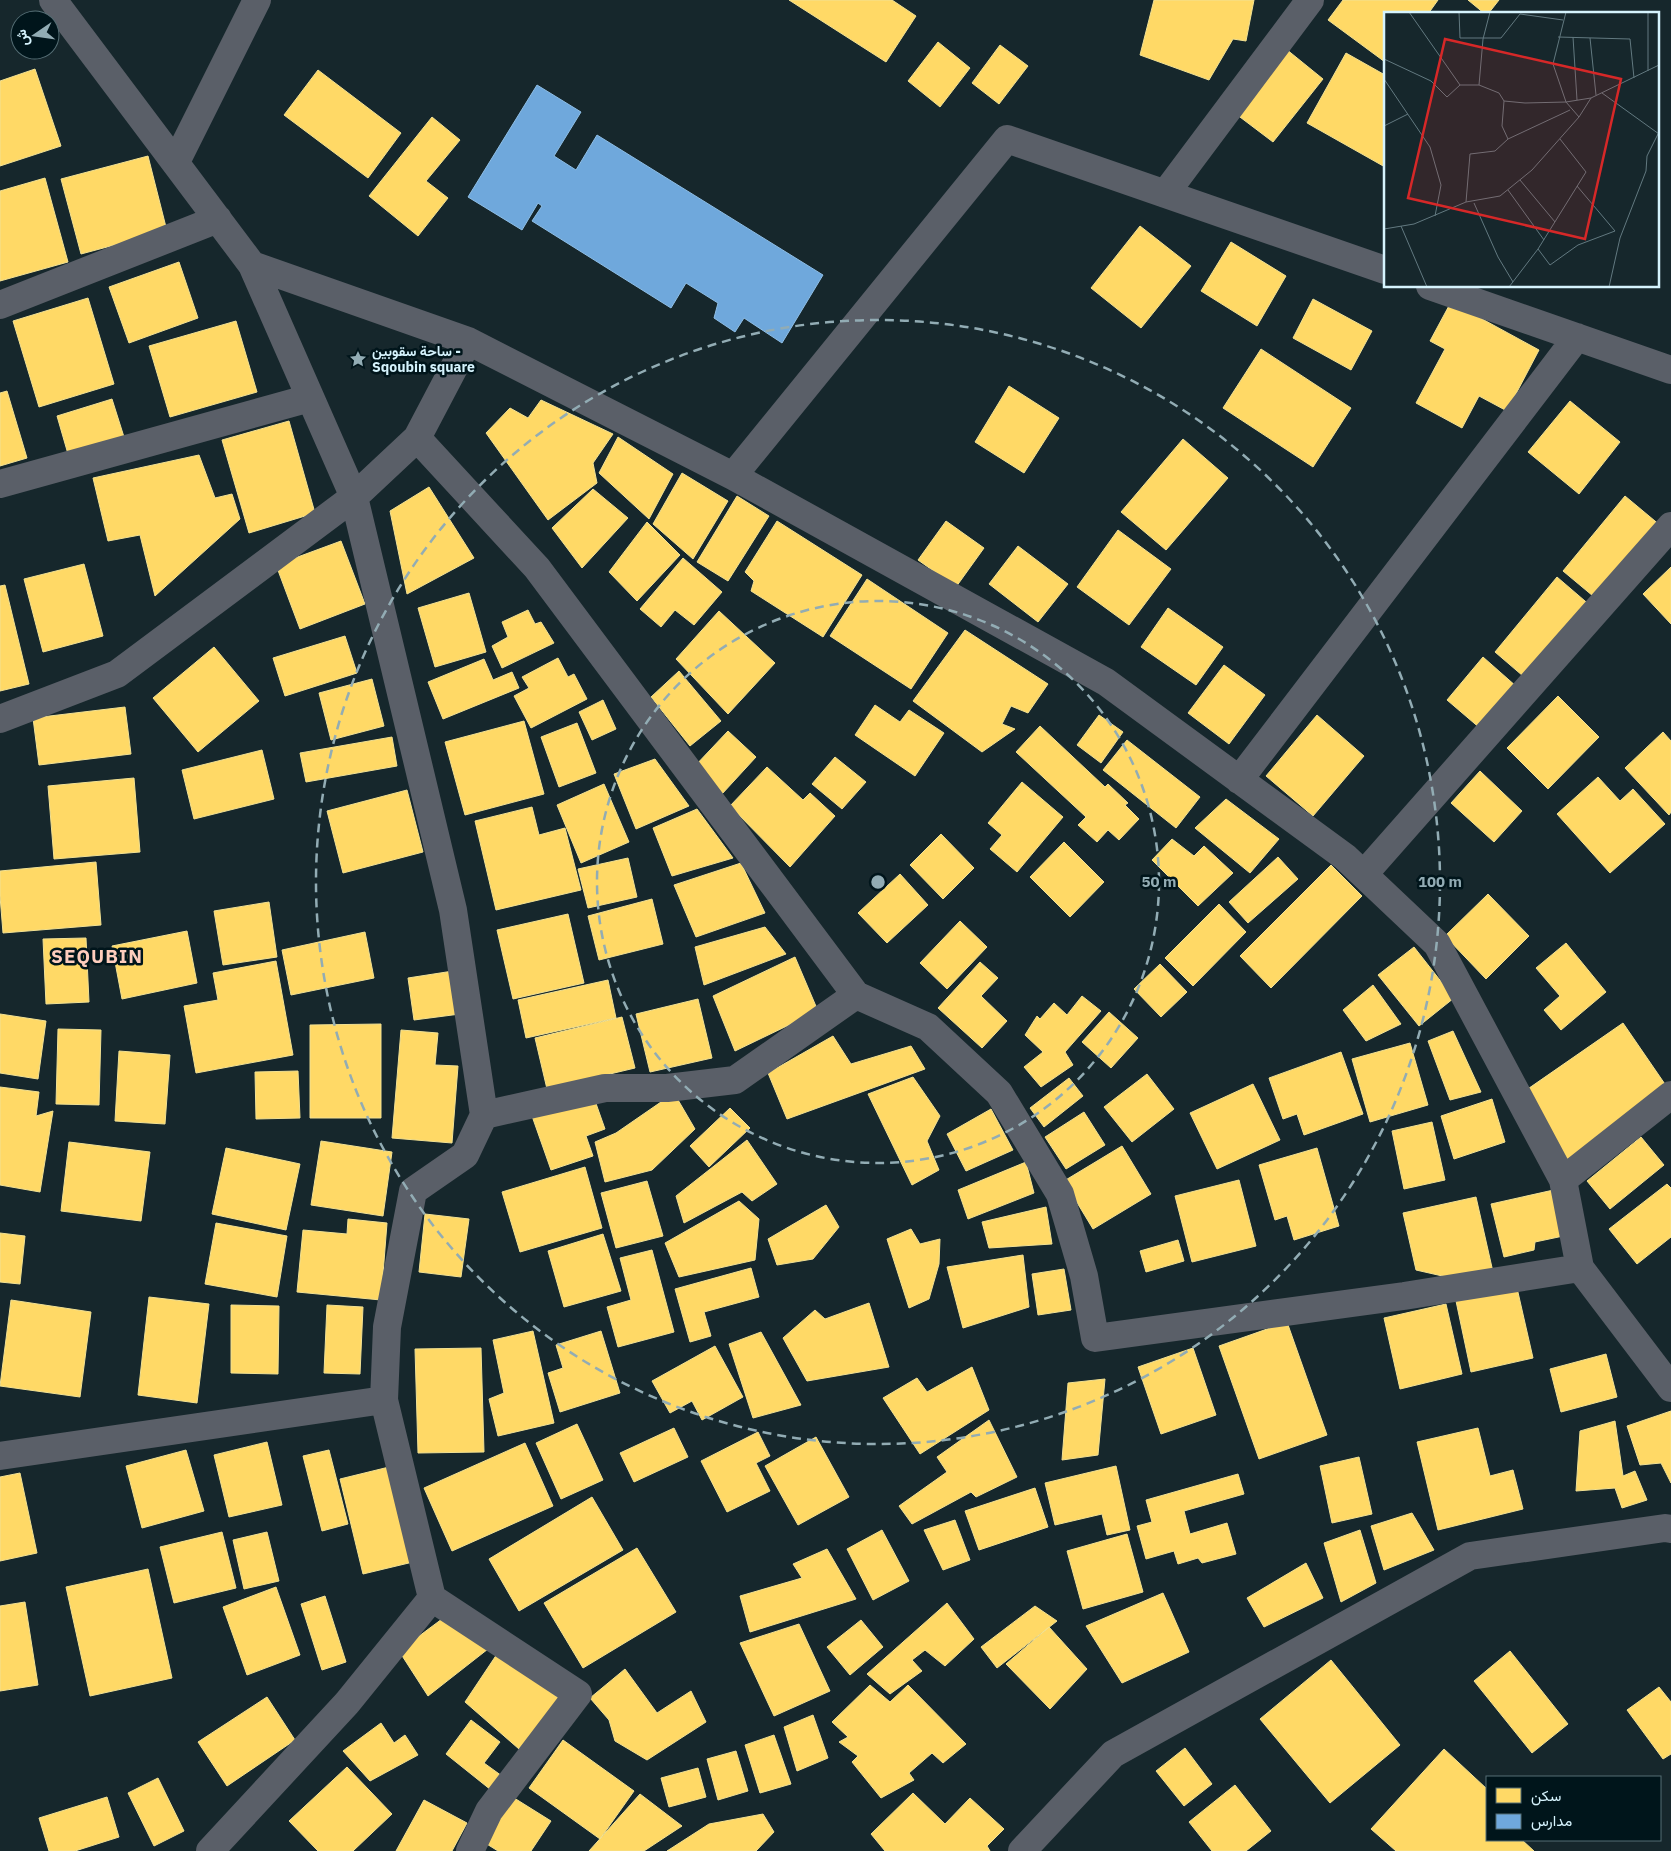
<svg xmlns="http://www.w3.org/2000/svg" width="1671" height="1851" viewBox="0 0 1671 1851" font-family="'IBM Plex Sans',Vazirmatn,sans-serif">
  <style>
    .homes { fill: #ffd966; stroke: #f2e193 }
    .schools { fill: #6fa8dc; stroke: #8ebee6 }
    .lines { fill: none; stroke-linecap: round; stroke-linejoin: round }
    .street { stroke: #5a5f68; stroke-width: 28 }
    .ring { fill: none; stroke: #92acb4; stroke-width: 2.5; stroke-dasharray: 9 6 }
    .labels { text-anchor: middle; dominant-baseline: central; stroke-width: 5; stroke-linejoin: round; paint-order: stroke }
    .poi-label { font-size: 14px; font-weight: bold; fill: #d5f3fd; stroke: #00151b; text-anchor: start }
    .district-label { font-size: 19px; font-weight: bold; letter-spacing: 1px; fill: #fecdbd; stroke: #00151b }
    .inset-road { fill: none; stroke: #627980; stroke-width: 1 }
    .view { fill: #d62828; fill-opacity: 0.15; stroke: #d62828; stroke-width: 2.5 }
    .inset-edge { fill: none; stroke: #d5f3fd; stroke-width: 2.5 }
    .centre { fill: #92acb4; stroke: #00151b; stroke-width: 2.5 }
    .ring-label { font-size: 15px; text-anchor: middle; font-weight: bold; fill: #92acb4; stroke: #00151b; stroke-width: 5; stroke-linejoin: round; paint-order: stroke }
  </style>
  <rect width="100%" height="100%" fill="#16272c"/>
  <path class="homes" d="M789,0H892L916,16L886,62Z
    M1154,0H1254L1246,41L1233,39L1209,80L1140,55Z
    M1343,0H1438L1428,14H1385V62L1328,20Z
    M1468,0H1499L1488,14H1485Z
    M938,42L970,68L940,107L908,81Z
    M1000,45L1028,66L999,104L972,83Z
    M1286,49L1323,79L1273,142L1236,114Z
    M1346,53L1385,75V167L1307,123Z
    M35,69L61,146L0,166V81Z
    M318,70L401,133L368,178L284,115Z
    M432,117L460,140L426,181L448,198L418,236L369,196Z
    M148,156L167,231L81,254L61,179Z
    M45,178L68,262L0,281V191Z
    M1140,226L1191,266L1141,328L1091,288Z
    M1231,242L1286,276L1257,326L1201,291Z
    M179,262L198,318L129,343L109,287Z
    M88,298L114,384L39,407L13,321Z
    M1313,299L1372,331L1351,370L1293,338Z
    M1451,302L1539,350L1507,411L1479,396L1462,428L1416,403L1445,349L1430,341Z
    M236,321L257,392L170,417L149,346Z
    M1261,349L1351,408L1313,467L1223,408Z
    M1009,386L1059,418L1024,473L975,442Z
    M7,391L27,458L0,466V393Z
    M112,399L124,437L68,454L57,416Z
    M541,400L613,434L593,463L597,483L548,520L486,433L510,408L528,418Z
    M1570,401L1620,442L1579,494L1528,452Z
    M289,421L315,513L249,533L222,440Z
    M618,437L673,474L649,519L599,473Z
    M1183,439L1228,478L1166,550L1121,512Z
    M199,455L215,498L232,494L240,519L155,596L140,535L108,541L93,478Z
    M682,473L728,501L693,559L653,524Z
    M429,487L474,558L407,594L390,511Z
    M593,489L628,518L582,568L552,528Z
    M737,496L769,516L728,581L697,562Z
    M1625,496L1661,526L1599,601L1563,571Z
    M777,521L862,575L823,637L751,591L754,581L745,572Z
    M946,521L984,548L956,587L918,560Z
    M647,522L680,555L637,601L609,572Z
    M1118,530L1171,569L1129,625L1077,587Z
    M341,541L365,604L300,629L276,565Z
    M1018,546L1068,584L1038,622L989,584Z
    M683,558L722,592L694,625L675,610L661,627L640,609Z
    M84,564L103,636L43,652L24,579Z
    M1671,567V624L1643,594Z
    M1557,577L1592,607L1530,682L1495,652Z
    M867,579L948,633L911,689L830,636Z
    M5,585L29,684L0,691V586Z
    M469,593L486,652L435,667L418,608Z
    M1168,608L1223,647L1196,685L1141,647Z
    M528,610L535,624L541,622L554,643L502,668L492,646L508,637L502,622Z
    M719,611L775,663L728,714L676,659Z
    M965,630L1048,684L1028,713L1011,706L1002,724L1015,729L982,752L913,701Z
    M345,636L357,673L285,696L273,658Z
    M214,647L259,701L198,752L153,698Z
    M1483,657L1517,687L1481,729L1447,700Z
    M558,658L568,677L574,674L587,699L531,728L514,696L529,688L522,677Z
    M484,659L493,680L512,672L519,688L443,719L428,682Z
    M1224,665L1265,695L1229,744L1188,713Z
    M679,671L721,721L690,746L651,697Z
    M372,679L384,726L331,740L319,693Z
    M1558,696L1599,737L1548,789L1507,748Z
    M603,700L616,729L592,740L579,712Z
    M875,705L900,722L909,710L944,733L915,776L855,735Z
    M125,707L131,754L39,765L33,718Z
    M1099,715L1123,732L1101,763L1077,745Z
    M1317,715L1364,756L1313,816L1266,776Z
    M524,721L544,794L465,815L445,742Z
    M577,723L596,773L559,787L541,737Z
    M1040,726L1105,787L1108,784L1128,803L1125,805L1139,819L1119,840L1108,830L1097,842L1078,825L1086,817L1016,752Z
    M728,731L756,757L722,794L694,767Z
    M1663,732L1671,741V812L1669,815L1625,768Z
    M392,737L397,766L306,782L300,753Z
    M1127,740L1200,797L1176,828L1103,770Z
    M262,750L274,799L194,819L182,770Z
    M835,757L866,782L842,809L812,784Z
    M655,759L689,806L636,829L614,774Z
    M767,767L803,800L810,793L835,816L790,867L730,806Z
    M1480,771L1522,811L1494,842L1451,803Z
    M1598,777L1620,801L1633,789L1665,824L1610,873L1557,814Z
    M134,778L140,852L54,859L48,786Z
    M1022,782L1063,817L1017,872L990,849L1002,835L988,823Z
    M604,784L629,842L581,863L557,805Z
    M407,790L423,852L343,873L327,811Z
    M1226,799L1279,839L1250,873L1195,828Z
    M532,807L539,835L565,828L581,890L496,910L475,821Z
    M697,809L733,858L672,876L653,828Z
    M941,834L974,868L943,899L910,865Z
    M1172,839L1194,856L1204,846L1233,873L1198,906L1152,860Z
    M1064,842L1104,882L1070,917L1030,877Z
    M1278,857L1298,879L1248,923L1229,902Z
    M628,858L637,897L588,908L578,869Z
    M96,862L101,925L3,933L0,896V871Z
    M741,863L765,913L696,937L674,885Z
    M1331,865L1362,896L1271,988L1240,956Z
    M900,874L928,905L887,943L858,913Z
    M1488,894L1529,936L1486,979L1445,936Z
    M652,899L663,944L599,960L588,916Z
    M269,902L277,957L223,965L214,911Z
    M1219,904L1246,932L1193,986L1165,958Z
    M568,914L584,983L513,999L497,930Z
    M960,921L987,947L947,989L920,963Z
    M765,927L786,954L704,985L695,947Z
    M187,931L197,983L122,999L112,946Z
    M365,932L374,978L291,995L282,950Z
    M86,938L89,1002L46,1004L43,939Z
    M1566,943L1606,992L1561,1030L1544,1010L1560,996L1536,968Z
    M1414,947L1454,998L1419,1026L1378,975Z
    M795,957L818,1011L735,1051L713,996Z
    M276,961L293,1055L196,1073L184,1006L218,1000L213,973Z
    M980,962L998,978L981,996L1007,1021L982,1048L938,1008Z
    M1160,964L1187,992L1161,1017L1134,989Z
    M453,971L460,1014L414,1020L408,978Z
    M608,980L616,1018L526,1038L518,1000Z
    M1373,985L1401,1024L1366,1041L1343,1010Z
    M1082,996L1101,1011L1065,1052L1073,1065L1041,1087L1024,1067L1043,1052L1025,1035L1037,1016L1040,1019L1054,1003L1067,1015Z
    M698,999L712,1058L650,1072L636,1014Z
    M1109,1012L1138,1038L1111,1068L1082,1042Z
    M0,1014L46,1021L38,1079L0,1073Z
    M622,1017L635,1068L547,1089L535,1038Z
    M1623,1023L1669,1090L1568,1160L1522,1093Z
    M381,1024V1118H310V1025Z
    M58,1029L101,1030L99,1105L56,1104Z
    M401,1030L438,1033L435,1065L458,1066L452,1143L392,1138Z
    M1453,1031L1481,1092L1450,1100L1428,1041Z
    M833,1036L851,1064L911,1046L925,1069L787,1119L768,1073Z
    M1410,1043L1428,1105L1370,1122L1352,1059Z
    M119,1051L170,1055L165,1124L115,1121Z
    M1341,1052L1363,1114L1304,1135L1297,1114L1283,1119L1269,1078Z
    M298,1071L300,1118L256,1119L255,1072Z
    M1147,1074L1174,1109L1132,1142L1104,1107Z
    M913,1077L940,1116L927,1141L939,1170L912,1185L868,1094Z
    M1069,1078L1083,1096L1044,1127L1030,1108Z
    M1253,1084L1280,1140L1217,1169L1190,1113Z
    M0,1087L39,1092L36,1116L53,1111L40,1192L0,1185Z
    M674,1093L695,1129L652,1170L605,1182L595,1142L616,1133Z
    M593,1095L605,1129L586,1136L593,1156L551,1170L532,1116Z
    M1492,1099L1505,1142L1454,1159L1441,1116Z
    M730,1108L750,1128L709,1167L690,1146Z
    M991,1109L1013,1150L966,1171L947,1134Z
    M1084,1112L1105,1145L1066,1169L1045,1137Z
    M1432,1122L1445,1180L1404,1189L1392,1131Z
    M1641,1137L1664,1165L1610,1209L1587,1181Z
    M747,1140L777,1184L752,1201L742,1192L684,1223L676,1196Z
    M321,1141L392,1152L383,1216L311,1205Z
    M69,1142L150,1152L141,1221L61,1211Z
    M1122,1146L1151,1194L1093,1229L1064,1181Z
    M226,1148L300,1164L286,1230L212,1214Z
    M1317,1148L1339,1226L1294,1240L1287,1216L1275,1220L1259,1165Z
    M1026,1162L1034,1193L968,1219L958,1190Z
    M585,1167L602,1228L520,1252L502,1192Z
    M1239,1180L1256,1246L1192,1262L1175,1196Z
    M647,1181L663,1236L616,1248L601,1193Z
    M1667,1184L1671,1188V1237L1637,1264L1609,1229Z
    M1558,1189L1568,1235L1535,1242L1534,1250L1504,1257L1491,1204Z
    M1476,1197L1493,1272L1460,1280L1416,1270L1403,1213Z
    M739,1201L759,1219L755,1260L679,1277L665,1243Z
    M826,1205L839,1227L813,1259L777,1265L768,1239Z
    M1046,1207L1052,1244L989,1248L982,1222Z
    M425,1214L469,1219L461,1277L419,1272Z
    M348,1219L387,1223L381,1300L297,1292L303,1230L347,1234Z
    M216,1223L287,1236L277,1297L205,1284Z
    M911,1229L920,1244L940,1239L939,1264L929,1299L909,1308L887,1239Z
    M0,1233L25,1236L20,1284L0,1282Z
    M603,1234L621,1291L564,1307L548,1251Z
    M1178,1240L1184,1261L1146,1272L1140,1251Z
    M652,1250L674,1332L618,1347L607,1307L631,1300L620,1258Z
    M1023,1255L1029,1307L963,1328L947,1267Z
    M751,1268L759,1297L704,1312L711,1336L690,1342L675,1289Z
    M1064,1269L1071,1310L1038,1315L1032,1274Z
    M1517,1288L1533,1358L1471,1372L1456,1301Z
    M149,1297L209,1304L197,1403L138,1395Z
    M11,1300L91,1312L80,1397L0,1386Z
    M869,1303L889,1367L807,1381L783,1338L815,1310L825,1319Z
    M1446,1304L1462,1374L1400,1389L1384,1318Z
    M231,1305L279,1306L278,1374L231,1373Z
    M327,1305L363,1307L360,1374L324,1373Z
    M1287,1322L1327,1435L1259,1459L1219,1346Z
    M533,1331L554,1423L498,1436L489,1399L504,1393L493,1340Z
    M601,1331L620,1393L560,1412L548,1373L563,1368L556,1345Z
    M761,1332L801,1405L753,1418L729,1344Z
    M715,1346L743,1397L702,1420L692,1401L670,1413L652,1381Z
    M481,1348L484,1452L418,1453L415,1349Z
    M1193,1348L1216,1415L1161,1434L1138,1367Z
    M1606,1354L1617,1397L1561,1412L1550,1369Z
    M972,1367L989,1410L920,1454L883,1398L917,1378L927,1392Z
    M1105,1379L1098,1455L1062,1460L1068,1383Z
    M1671,1411V1483L1661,1463L1640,1465L1627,1426Z
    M989,1420L1017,1477L976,1497L971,1492L912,1524L899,1506L947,1472L937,1457Z
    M1615,1421L1623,1476L1635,1471L1647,1500L1622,1508L1615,1488L1576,1491L1580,1431Z
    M577,1424L603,1480L561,1499L536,1443Z
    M674,1428L688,1457L634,1482L620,1453Z
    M1478,1428L1490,1476L1513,1470L1523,1509L1438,1530L1417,1442Z
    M758,1432L770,1456L756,1463L770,1491L727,1512L701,1461Z
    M816,1437L849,1497L798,1525L765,1466Z
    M267,1442L282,1505L229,1517L214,1455Z
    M525,1443L553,1506L452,1551L424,1488Z
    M186,1450L204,1511L142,1528L126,1466Z
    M329,1450L348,1524L322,1531L303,1456Z
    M1359,1457L1372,1514L1332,1523L1320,1466Z
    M1116,1466L1130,1530L1107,1535L1102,1514L1055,1525L1045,1483Z
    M389,1467L413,1562L363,1574L340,1479Z
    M20,1473L37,1553L0,1561V1477Z
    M1238,1474L1244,1494L1184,1511L1190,1534L1227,1523L1236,1554L1202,1563L1198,1558L1178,1564L1174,1551L1146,1559L1137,1526L1152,1522L1146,1500Z
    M1035,1488L1048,1527L979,1550L965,1511Z
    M592,1497L623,1550L519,1611L489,1559Z
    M1412,1513L1434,1550L1384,1570L1371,1526Z
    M955,1520L970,1560L943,1570L924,1530Z
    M882,1530L909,1581L873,1600L847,1549Z
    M1360,1530L1376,1583L1341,1602L1324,1543Z
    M222,1532L236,1588L174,1603L160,1547Z
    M267,1532L279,1581L244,1589L233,1540Z
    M1127,1534L1143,1592L1083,1609L1067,1551Z
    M637,1548L676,1612L583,1668L544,1603Z
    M827,1549L856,1599L750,1632L740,1596L802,1578L793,1564Z
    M1306,1563L1323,1598L1264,1627L1247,1598Z
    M148,1569L172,1678L90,1696L66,1587Z
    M276,1587L300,1655L247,1675L223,1607Z
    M1163,1593L1189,1652L1122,1683L1086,1626Z
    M325,1596L346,1662L322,1670L301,1604Z
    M25,1602L38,1685L0,1691V1606Z
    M947,1603L974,1639L945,1666L925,1650L912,1660L922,1671L890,1694L867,1674Z
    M1035,1606L1057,1621L997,1668L981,1647Z
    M442,1619L488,1649L428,1696L399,1651Z
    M861,1620L883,1647L850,1675L827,1647Z
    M799,1624L830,1691L774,1716L740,1643Z
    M1049,1627L1087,1669L1050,1709L1006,1664Z
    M1510,1651L1568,1724L1532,1753L1474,1681Z
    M497,1654L560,1699L519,1749L465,1702Z
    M1331,1660L1400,1745L1330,1803L1260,1719Z
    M625,1669L657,1713L691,1691L706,1722L647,1760L615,1741L609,1720L590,1698Z
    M870,1685L890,1702L908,1685L966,1744L943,1763L932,1753L909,1773L914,1780L881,1798L852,1762L858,1756L839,1742L848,1737L832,1722Z
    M1659,1687L1671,1702V1754L1663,1759L1627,1710Z
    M267,1697L295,1740L227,1786L198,1742Z
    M813,1715L828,1758L797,1771L784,1727Z
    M471,1720L500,1742L484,1763L502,1776L491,1790L446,1754Z
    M381,1723L394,1743L405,1735L418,1755L370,1781L343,1751Z
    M774,1735L791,1784L760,1793L745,1745Z
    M563,1740L634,1791L600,1839L529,1788Z
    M1185,1748L1212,1784L1184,1806L1156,1771Z
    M1444,1749L1487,1789V1840H1522L1534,1851H1396L1371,1829Z
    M736,1751L748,1791L718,1800L707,1759Z
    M347,1767L392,1814L353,1851H318L289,1821Z
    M698,1768L706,1797L669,1807L661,1778Z
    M158,1778L184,1831L154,1846L128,1793Z
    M1235,1785L1271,1831L1246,1851H1212L1189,1822Z
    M913,1793L945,1824L970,1798L1004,1829L987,1846L990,1851H885L871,1834Z
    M640,1794L682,1826L644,1851H589Z
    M511,1796L551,1821L531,1851H498L482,1841Z
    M107,1797L119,1837L75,1851H49L39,1818Z
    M424,1800L467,1823L452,1851H396Z
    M763,1814L774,1832L756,1851H667L709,1824Z"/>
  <path class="schools" d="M537,85L581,112L554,156L576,170L597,135L823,275L782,343L744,318L735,332L714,318L718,303L686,283L671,308L532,221L542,206L538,203L522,230L468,197Z"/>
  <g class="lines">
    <path class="street" d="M53,0L252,265L354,497L453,910L484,1115L465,1155L413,1191L387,1327L384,1400L432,1598L578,1694L489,1811L470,1851
      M176,162L257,0
      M1165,194L1310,0
      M252,265L468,341L733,476L1106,682L1345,857L1437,944L1563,1180L1580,1268L1671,1388
      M1430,286L1671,370
      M0,305L218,219
      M417,438L537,568L856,995L928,1027L999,1093L1060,1194L1084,1276L1095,1338L1404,1296L1580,1268
      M733,476L1007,139L1385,270
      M0,484L310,398
      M0,719L117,674L354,497L417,438L468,341
      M1239,780L1577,337
      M1364,874L1671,526
      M484,1115L605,1088H667L735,1080L856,995
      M1563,1180L1671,1095
      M0,1456L384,1400
      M210,1851L347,1703L432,1598
      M1022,1851L1113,1754L1470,1556L1665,1528L1671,1529"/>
  </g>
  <g class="ring">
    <circle cx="878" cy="882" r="281"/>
    <circle cx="878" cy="882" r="562"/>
  </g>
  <defs>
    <g id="sight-bare" transform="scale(1.35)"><path d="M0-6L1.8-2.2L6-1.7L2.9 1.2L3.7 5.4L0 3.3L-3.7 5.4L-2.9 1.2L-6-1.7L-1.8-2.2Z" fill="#92acb4" stroke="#00151b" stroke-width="2.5" paint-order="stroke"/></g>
  </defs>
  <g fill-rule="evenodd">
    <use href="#sight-bare" x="358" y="359"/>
  </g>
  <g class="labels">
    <g class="poi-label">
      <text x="372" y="351">ساحة سقوبين -<tspan x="372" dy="16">Sqoubin square</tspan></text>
    </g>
    <g class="district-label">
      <text x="97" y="956">SEQUBIN</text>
    </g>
  </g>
  <g transform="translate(1384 12)">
    <rect width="275" height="275" fill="#16272c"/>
    <path class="inset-road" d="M25,0L76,73M75,0L76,26H117L136,2L179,8M182,0L169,52L182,90L195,105M264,0V59M174,25L246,27L250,66M189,25L193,88M206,26L212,83M0,47L47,69L63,85L76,73H95L115,81L120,89L141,91L182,90L207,86L275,53M0,67L46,135L57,173L51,204M95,73L99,27L106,0M218,81L275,122M120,89L118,114L124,127M0,114L24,102M136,168L171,210M124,178L160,228M82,190L86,142L111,139L124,127L186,98M90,191L114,245L129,270M17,214L43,275M0,217L30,212L82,190L116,184L148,158L195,105L207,86M154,237L166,253L194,233L231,219L193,174M125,275L154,237L202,160L176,127M225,275L236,226L262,159L263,144L274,122"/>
    <path class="view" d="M61,27L237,67L201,227L24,186Z"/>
    <rect width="275" height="275" class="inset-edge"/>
  </g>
  <circle cx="878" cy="882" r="8" class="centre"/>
  <g class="ring-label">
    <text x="1159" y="887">50 m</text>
    <text x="1440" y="887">100 m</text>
  </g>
  <rect x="1486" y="1776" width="175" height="65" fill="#00151b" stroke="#556e75"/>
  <rect x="1496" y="1788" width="25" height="15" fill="#ffd966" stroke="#556e75"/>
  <text x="1531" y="1801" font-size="15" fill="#d5f3fd">سكن</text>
  <rect x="1496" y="1814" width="25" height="15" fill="#6fa8dc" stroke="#556e75"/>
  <text x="1531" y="1826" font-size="15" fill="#d5f3fd">مدارس</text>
  <g transform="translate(35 35) rotate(257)"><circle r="24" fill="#00151b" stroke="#556e75"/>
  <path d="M0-4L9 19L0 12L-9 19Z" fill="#92acb4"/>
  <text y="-8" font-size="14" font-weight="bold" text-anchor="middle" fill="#d5f3fd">ش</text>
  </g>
</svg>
